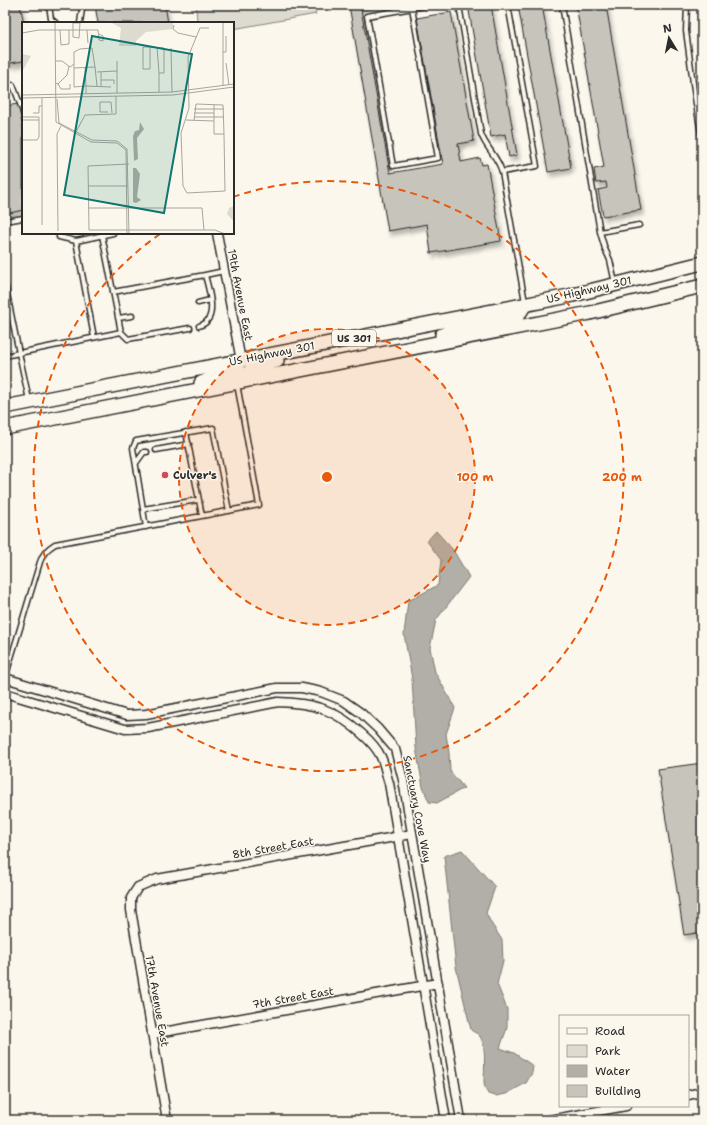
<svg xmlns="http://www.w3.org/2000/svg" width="707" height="1125" viewBox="0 0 707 1125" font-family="'Shantell Sans',sans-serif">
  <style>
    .green { fill: #dddad0; stroke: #84827e }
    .water { fill: #b1afa7; stroke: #7b7a75 }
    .building { fill: #c7c4bc; stroke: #2b2b2b; filter: url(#shadow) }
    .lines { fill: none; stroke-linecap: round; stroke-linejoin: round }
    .lane-casing { stroke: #2b2b2b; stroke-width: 7 }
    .street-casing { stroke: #2b2b2b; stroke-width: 11 }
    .primary-casing { stroke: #2b2b2b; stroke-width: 16 }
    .lane { stroke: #fbf7ec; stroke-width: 4 }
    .street { stroke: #fbf7ec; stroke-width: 8 }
    .primary { stroke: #fbf7ec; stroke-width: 13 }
    .ring { fill: none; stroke: #e8590c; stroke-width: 2; stroke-dasharray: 7 5 }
    .poi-dot { fill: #d1495b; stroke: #fbf7ec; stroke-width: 1.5 }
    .labels { text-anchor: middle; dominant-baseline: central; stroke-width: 3; stroke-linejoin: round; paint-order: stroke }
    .shield { fill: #fbf7ec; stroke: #696865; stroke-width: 1 }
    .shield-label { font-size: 10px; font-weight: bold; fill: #2b2b2b }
    .street-label { font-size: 11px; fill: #2b2b2b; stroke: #fbf7ec }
    .poi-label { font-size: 11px; font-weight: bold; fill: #2b2b2b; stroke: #fbf7ec; text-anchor: start }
    .inset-road { fill: none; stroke: #a8a59f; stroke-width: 1 }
    .view { fill: #0f766e; fill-opacity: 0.15; stroke: #0f766e; stroke-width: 2 }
    .inset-edge { fill: none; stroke: #2b2b2b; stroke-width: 2 }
    .centre { fill: #e8590c; stroke: #fbf7ec; stroke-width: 2 }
    .ring-label { font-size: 12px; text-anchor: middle; font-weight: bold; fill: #e8590c; stroke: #fbf7ec; stroke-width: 3; stroke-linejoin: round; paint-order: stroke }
  </style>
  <defs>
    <filter id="shadow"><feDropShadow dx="2.5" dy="4.5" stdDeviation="2" flood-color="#0004"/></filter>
  </defs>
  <rect width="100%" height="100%" fill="#fbf7ec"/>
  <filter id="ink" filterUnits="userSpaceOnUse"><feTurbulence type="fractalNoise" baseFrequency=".025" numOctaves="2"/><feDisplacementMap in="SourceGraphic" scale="8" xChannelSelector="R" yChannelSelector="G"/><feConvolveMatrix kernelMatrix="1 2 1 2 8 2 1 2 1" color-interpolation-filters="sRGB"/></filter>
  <g filter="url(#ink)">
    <path class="green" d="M196,5H314L316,14L233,29V23H197Z"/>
    <path class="water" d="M436,531L453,550L469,577L436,620L430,648L435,672L455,708L446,734L449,753L450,771L464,788L437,803L429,802L423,787L416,748L412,679L404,634L408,601L438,585L441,560L427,541Z
      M462,850L495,887L486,913L491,923L502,940L503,961L497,984L507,1009V1028L500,1048L514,1053L533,1066L532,1073L526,1083L506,1094L496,1096L488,1094C486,1090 484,1086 484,1082C484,1071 487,1044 479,1035C477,1033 473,1032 471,1030L456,967L444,856Z"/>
    <path class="building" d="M15,5H20L24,23L23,61L5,64V7Z
      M95,5H165L168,23H98Z
      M349,5H382L361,9L390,173L443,164L417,18L451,12L474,141L458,144L461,162L480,158L482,165L487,164L501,241L431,253L427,224L388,231Z
      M468,5H491L517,155L509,157L505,134L491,137Z
      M518,5H542L571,168L548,172Z
      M576,5H606L641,210L603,216L598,190L607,188L606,182L596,183L594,169L604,167Z
      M18,104L23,129V210L5,214V106Z
      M702,763V932L684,935L658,769Z"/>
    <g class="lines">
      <g class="lane-casing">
        <path id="lane" d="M49,5L51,19L56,23
          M80,5L82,9L80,23
          M459,5L481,134C486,148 498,157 502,172
          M508,5L537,166L502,172L525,302
          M562,5L600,232L605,249L610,260L615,283
          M687,5L686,31L695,98L702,140
          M412,8L438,158L393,166L367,16L430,5
          M5,87L13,85L23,112
          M5,221L23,218
          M600,232L639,225
          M59,233V237L76,241L113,233
          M102,235L121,332L128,339L190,328
          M76,241L94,337
          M205,275L224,271
          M5,284L19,353L121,332
          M113,292L205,275C208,287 216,311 207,321C205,324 202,325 199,326
          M198,303L210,300
          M118,318L132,316
          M5,356L19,353L29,400
          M186,432L202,516
          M156,450L189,444
          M136,463L144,452H147
          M198,500L143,509L133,448L136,441L213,428L229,511
          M143,509L146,527
          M5,678L40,562C43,553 47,549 55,544L259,505L237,384"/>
      </g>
      <g class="street-casing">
        <path id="street" d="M217,233L241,361
          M5,678L127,715L146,714L277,688H302L321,692L344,701L361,713L378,729L395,749L403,780L461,1120
          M5,693L125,729L148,728L278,702C314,703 334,709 361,733C368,739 377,748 381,757C385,765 386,775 389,783L446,1120
          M152,1034L438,983
          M688,1095L702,1092
          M167,1120L131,910V898L138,887L157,879L412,834
          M549,1120L626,1106"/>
      </g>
      <g class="primary-casing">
        <path id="primary" d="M442,335L462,327L510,317L519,314L524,306
          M238,381C251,369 260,365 277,361
          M201,383L233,370L239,364
          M5,407L569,296L702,263
          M5,428L590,313L702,286"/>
      </g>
      <use href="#lane" class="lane"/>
      <use href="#street" class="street"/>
      <use href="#primary" class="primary"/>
    </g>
  </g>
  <circle cx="327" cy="477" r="148" fill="#e8590c" fill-opacity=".12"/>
  <g class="ring">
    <circle cx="327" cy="477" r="148"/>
    <path d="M233 197A295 295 0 1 1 160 234"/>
  </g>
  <circle class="poi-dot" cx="165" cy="475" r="4"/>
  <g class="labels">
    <rect class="shield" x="332" y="330" width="44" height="16" rx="3"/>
    <g class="shield-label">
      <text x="354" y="338">US 301</text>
    </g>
    <g class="street-label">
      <text transform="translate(589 290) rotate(-13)">US Highway 301</text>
      <text transform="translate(240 295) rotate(79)">19th Avenue East</text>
      <text transform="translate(272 354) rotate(-11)">US Highway 301</text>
      <text transform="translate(417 809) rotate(79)">Sanctuary Cove Way</text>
      <text transform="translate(273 848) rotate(-10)">8th Street East</text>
      <text transform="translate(293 998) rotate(-10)">7th Street East</text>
      <text transform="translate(157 1001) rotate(80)">17th Avenue East</text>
    </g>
    <g class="poi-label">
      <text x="173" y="475">Culver's</text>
    </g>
  </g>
  <g transform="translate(22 22)">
    <rect width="212" height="212" fill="#fbf7ec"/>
    <path d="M151,0V7L124,10L114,19V24H97L99,6L90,1ZM0,32L9,34L1,48H0ZM212,184V200L205,192L207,186Z" fill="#dddad0"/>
    <path d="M118,100L122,107L115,116L116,137L112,139L111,114L113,109L117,108ZM111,146H114L118,152L115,175L119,178L114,181L111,180Z" fill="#b1afa7"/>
    <path class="inset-road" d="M33,0L34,100L69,120L95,121L104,128L105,212M51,1H58L57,16L51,15ZM152,3L151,7L156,11L174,15M38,8L39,23L47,22V8M65,8L66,21M0,11L17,8H76L77,18L81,19V14L77,12M128,25V47H121V25H128L142,26V51H137V70M135,25L137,51M149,26L150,70M201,30H204V14M33,39H40L48,45L52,42V30L58,27L70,26L73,45L52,46V42M95,39V71M204,41L207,63M73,45L75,64M52,46V65L64,64V72M63,46L64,64L89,65M75,50L95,49M79,50V64M79,58H92V62M33,61L36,62L45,53L47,44M36,62L39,67H48V62M201,63V0M0,73L150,70L212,62M0,76L151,73L212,65M20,76V203M35,77L37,101L70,118L95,119L105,127L107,212M192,83V99M172,87H202M86,90H78V80H89L90,91M11,91H17V84H20M172,91H192M0,95H17V115L15,118H0M172,95H202M0,98H17M164,98L192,99V112H202L203,169L165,171L161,164L159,111L167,86L166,35L178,6H187M172,99L174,82L201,83L202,112M54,110L63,93L94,92V74M107,142L66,144L67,208H193L203,212M66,164H106M66,186H180L182,208M36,209L35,112L39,104"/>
    <path class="view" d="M70,14L170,32L142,191L42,173Z"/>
    <rect width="212" height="212" class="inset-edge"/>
  </g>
  <circle cx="327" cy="477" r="6" class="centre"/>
  <g class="ring-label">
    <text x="475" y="481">100 m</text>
    <text x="622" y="481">200 m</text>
  </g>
  <rect width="707" height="1125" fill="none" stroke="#fbf7ec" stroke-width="20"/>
  <rect x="10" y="10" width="687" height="1105" fill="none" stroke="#2b2b2b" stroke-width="1.5" filter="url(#ink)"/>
  <rect x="559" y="1015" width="130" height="92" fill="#fbf7ec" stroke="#a8a59f"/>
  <rect x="567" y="1028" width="20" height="6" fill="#fbf7ec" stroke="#a8a59f"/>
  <text x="595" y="1035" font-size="12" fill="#2b2b2b">Road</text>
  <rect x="567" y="1045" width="20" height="12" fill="#dddad0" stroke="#a8a59f"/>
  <text x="595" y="1055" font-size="12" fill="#2b2b2b">Park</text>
  <rect x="567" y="1065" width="20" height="12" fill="#b1afa7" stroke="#a8a59f"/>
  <text x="595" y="1075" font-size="12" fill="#2b2b2b">Water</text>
  <rect x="567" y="1085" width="20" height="12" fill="#c7c4bc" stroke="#a8a59f"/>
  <text x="595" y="1095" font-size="12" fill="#2b2b2b">Building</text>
  <g transform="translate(669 38) rotate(350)" stroke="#fbf7ec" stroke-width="3" paint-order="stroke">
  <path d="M0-3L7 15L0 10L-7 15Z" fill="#2b2b2b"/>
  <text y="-6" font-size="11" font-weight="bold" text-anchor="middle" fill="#2b2b2b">N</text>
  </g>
</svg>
